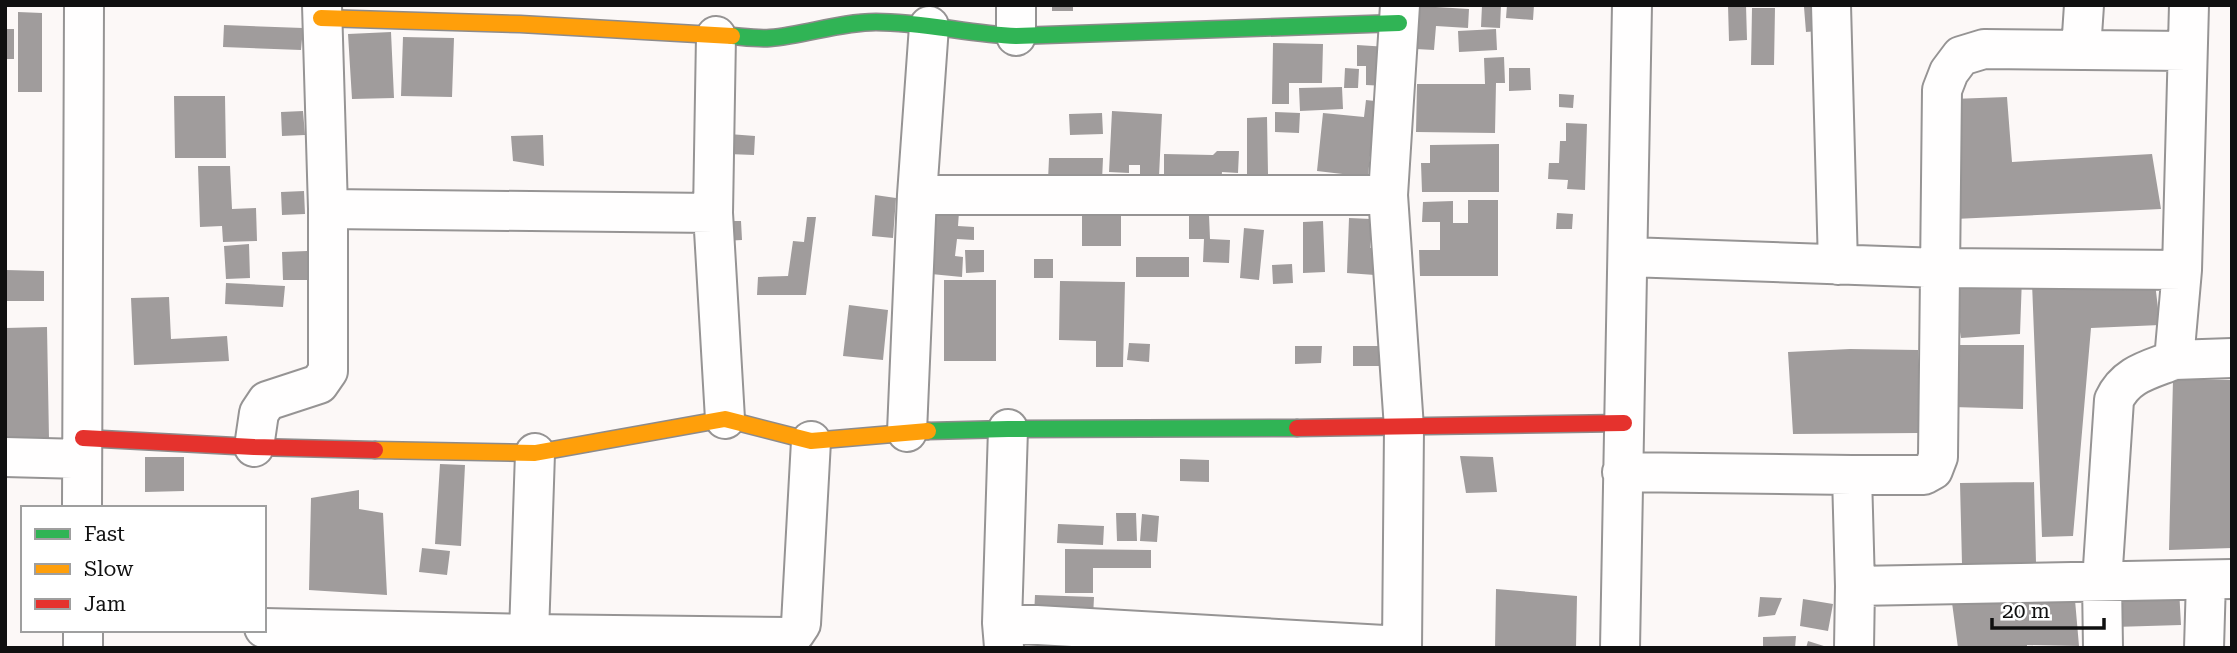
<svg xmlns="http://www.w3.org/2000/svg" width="2237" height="653" viewBox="0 0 2237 653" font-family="'Roboto Serif',serif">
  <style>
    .building { fill: #a09c9c }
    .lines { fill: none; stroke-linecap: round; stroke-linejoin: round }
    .street-casing { stroke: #969494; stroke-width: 42 }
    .fast-casing { stroke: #8d8b8b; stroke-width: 19 }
    .slow-casing { stroke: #8d8b8b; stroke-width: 19 }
    .jam-casing { stroke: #8d8b8b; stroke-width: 19 }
    .street { stroke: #fffefe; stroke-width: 38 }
    .fast { stroke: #30b455; stroke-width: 16 }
    .slow { stroke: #ff9f0a; stroke-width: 16 }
    .jam { stroke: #e5322d; stroke-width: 16 }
  </style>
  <rect width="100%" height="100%" fill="#fcf8f7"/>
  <path class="building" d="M1052,5H1073V11H1052Z
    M1482,5H1501L1500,28L1481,27Z
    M1507,5H1534L1533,20L1506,18Z
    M1728,5H1746L1747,40L1729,41Z
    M1419,6L1469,9L1468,28L1436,26L1434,50L1416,49Z
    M1816,6L1818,31L1806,32L1804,7Z
    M1752,8H1775L1774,65H1751Z
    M18,12L42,13V92H18Z
    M224,25L303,28L301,50L223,47Z
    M5,29H14V59H5Z
    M1496,29L1497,50L1459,52L1458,31Z
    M391,32L394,98L352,99L348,34Z
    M403,37L454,38L452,97L401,96Z
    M1273,43L1323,44L1322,83H1289V104H1272Z
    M1357,45L1388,47L1386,86L1366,85V66H1357Z
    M1504,57L1505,83H1496L1495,133L1416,132L1417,84H1485L1484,58Z
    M1345,68L1359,69L1358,88H1344Z
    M1509,68H1530L1531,90L1509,91Z
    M1342,87L1343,109L1300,111L1299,88Z
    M1559,94L1574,95L1573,108L1559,107Z
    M174,96H225L226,158H175Z
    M2007,97L2012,162L2152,154L2161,209L1955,219L1952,99Z
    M1366,100L1375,101L1368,177L1317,171L1323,113L1364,117Z
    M303,111L305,135L282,136L281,112Z
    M1112,111L1162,114L1159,176L1140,175V165H1129V173L1109,172Z
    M1275,112L1300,113L1299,133L1275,132Z
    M1102,113L1103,134L1070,135L1069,114Z
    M1267,117L1268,174H1247V118Z
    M1566,123L1587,124L1585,190L1567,189L1568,180L1548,179L1549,163H1559L1560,141H1566Z
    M729,134L755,136L754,155L728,154Z
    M543,135L544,166L513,161L511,136Z
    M1499,144V192H1422L1421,163H1430V145Z
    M1217,151H1239L1238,173L1222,172L1221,183L1164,181V154L1213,155Z
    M1049,158H1103L1102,181L1048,180Z
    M198,166H230L232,209L256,208L257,241L223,242L222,226L200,227Z
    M304,191L305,214L282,215L281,192Z
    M875,195L896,198L893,238L872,236Z
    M1468,200H1498V276H1420L1419,250H1440V222H1422L1423,202L1453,201V223H1468Z
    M936,210L959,212L958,226L974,227V240L957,239L955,256L963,257L962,277L931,274Z
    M1082,212H1121V246H1082Z
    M1557,213L1573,214L1572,229H1556Z
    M1189,215H1209L1210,239L1230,240L1229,263L1203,262L1204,239H1189Z
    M807,217H816L806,295H757L758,277L788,276L793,241L804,242Z
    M1349,218L1371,219L1370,248H1377L1375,275L1347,273Z
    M722,221H741L742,240L723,241Z
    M1323,221L1325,272L1303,273V222Z
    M1244,228L1264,230L1259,280L1240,278Z
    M249,244L250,278L226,279L224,246Z
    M965,250H984V272L966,273Z
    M307,251L308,280H283L282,252Z
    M1136,257H1189V277H1136Z
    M1034,259H1053V278H1034Z
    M1292,264L1293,283L1273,284L1272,265Z
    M6,270L44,271V301H6Z
    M1951,277H2022L2020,334L1961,338Z
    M944,280H996V361H944Z
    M1060,281L1125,282L1123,367H1096V341L1059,340Z
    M226,283L285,286L283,307L225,304Z
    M2032,283H2155L2160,325L2091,328L2073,536L2042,537Z
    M169,297L171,339L227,336L229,361L134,365L131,298Z
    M849,305L888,310L883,360L843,356Z
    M47,327L49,439L5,440V328Z
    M1129,343L1150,344L1149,362L1127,360Z
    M1958,345H2024L2023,409L1953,407Z
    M1295,346H1322L1321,363L1295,364Z
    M1353,346H1379V366H1353Z
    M1850,349L1918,350V433L1793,434L1788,352Z
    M2173,379L2232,380V548L2169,550Z
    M1460,456L1493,457L1497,492L1466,493Z
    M145,457H184V491L145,492Z
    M1180,459L1209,460V482L1180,481Z
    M440,464L465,465L461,546L435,544Z
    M2034,482L2036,563L1962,564L1960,483Z
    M359,490V509L383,513L387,595L309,590L311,498Z
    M1116,513H1136L1137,541H1117Z
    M1142,514L1159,516L1157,542L1140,541Z
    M1058,524L1104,526L1103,545L1057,543Z
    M422,548L450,551L447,575L419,572Z
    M1065,549L1151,550V568H1093V593H1065Z
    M1496,589L1577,596L1576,648H1495Z
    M2179,589L2181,625L2114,627L2110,590Z
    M1035,595L1094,597L1093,618L1034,616Z
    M1951,595L2075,600L2079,646L2027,645V648H1958Z
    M1760,597L1782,598L1775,615L1758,617Z
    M1803,599L1833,604L1828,631L1800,626Z
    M1796,636L1795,648H1763V637Z
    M1808,641L1827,647V648H1806Z"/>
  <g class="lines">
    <g class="street-casing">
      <path id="street" d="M1016,5V36
        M1400,5L1388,195L1404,428L1402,648
        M1831,5L1838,265
        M716,36L713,213L725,419
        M2081,50L2084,5
        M917,195H1388
        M328,209L713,213
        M1628,257L1940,268L2182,270L2174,360L2232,358
        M2182,270L2189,5
        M907,432L917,195L929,26
        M254,447L259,413L267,401L319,384L328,371V209L322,5
        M5,457L82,459
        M1622,472L1852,475L1855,586
        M1852,475H1924L1933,470L1938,457L1942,90L1949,72L1961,56L1984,49L2187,51
        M82,508L84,5
        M1002,623L1402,646
        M264,628L529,634L789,637L795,633L801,624L811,441
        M83,630V648
        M529,634L535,453
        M1004,647L1002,623L1008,429
        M1620,648L1632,5
        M1854,648L1855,586L2232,579
        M2103,648L2102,582L2114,400C2126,374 2149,370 2174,360
        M2204,648L2206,580"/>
    </g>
    <g class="fast-casing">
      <path id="fast" d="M732,36C744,37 757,39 770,38C806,35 840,22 876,22C923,22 969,34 1016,36L1399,23
        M928,431L1008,429L1297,428"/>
    </g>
    <g class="slow-casing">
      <path id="slow" d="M321,18L520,24L732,36
        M375,450L535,453L725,419L811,441L928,431"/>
    </g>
    <g class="jam-casing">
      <path id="jam" d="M1297,428L1624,423
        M83,438L254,447L375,450"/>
    </g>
    <use href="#street" class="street"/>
    <use href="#fast" class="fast"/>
    <use href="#slow" class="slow"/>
    <use href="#jam" class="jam"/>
  </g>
  <rect width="2237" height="653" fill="none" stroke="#101010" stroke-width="14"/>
  <rect x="21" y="506" width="245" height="126" fill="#ffffff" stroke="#9f9f9f" stroke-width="2"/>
  <rect x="35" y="529" width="35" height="10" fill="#30b455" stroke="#9f9f9f" stroke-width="2"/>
  <text x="84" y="541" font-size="21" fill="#101010">Fast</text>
  <rect x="35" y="564" width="35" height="10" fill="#ff9f0a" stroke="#9f9f9f" stroke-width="2"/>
  <text x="84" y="576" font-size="21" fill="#101010">Slow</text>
  <rect x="35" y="599" width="35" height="10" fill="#e5322d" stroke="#9f9f9f" stroke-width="2"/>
  <text x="84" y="611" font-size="21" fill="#101010">Jam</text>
  <path d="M1992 618v10h112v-10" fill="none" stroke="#101010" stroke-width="3.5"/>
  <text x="2002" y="618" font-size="21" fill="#101010" stroke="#ffffff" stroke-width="5" paint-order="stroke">20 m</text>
</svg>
